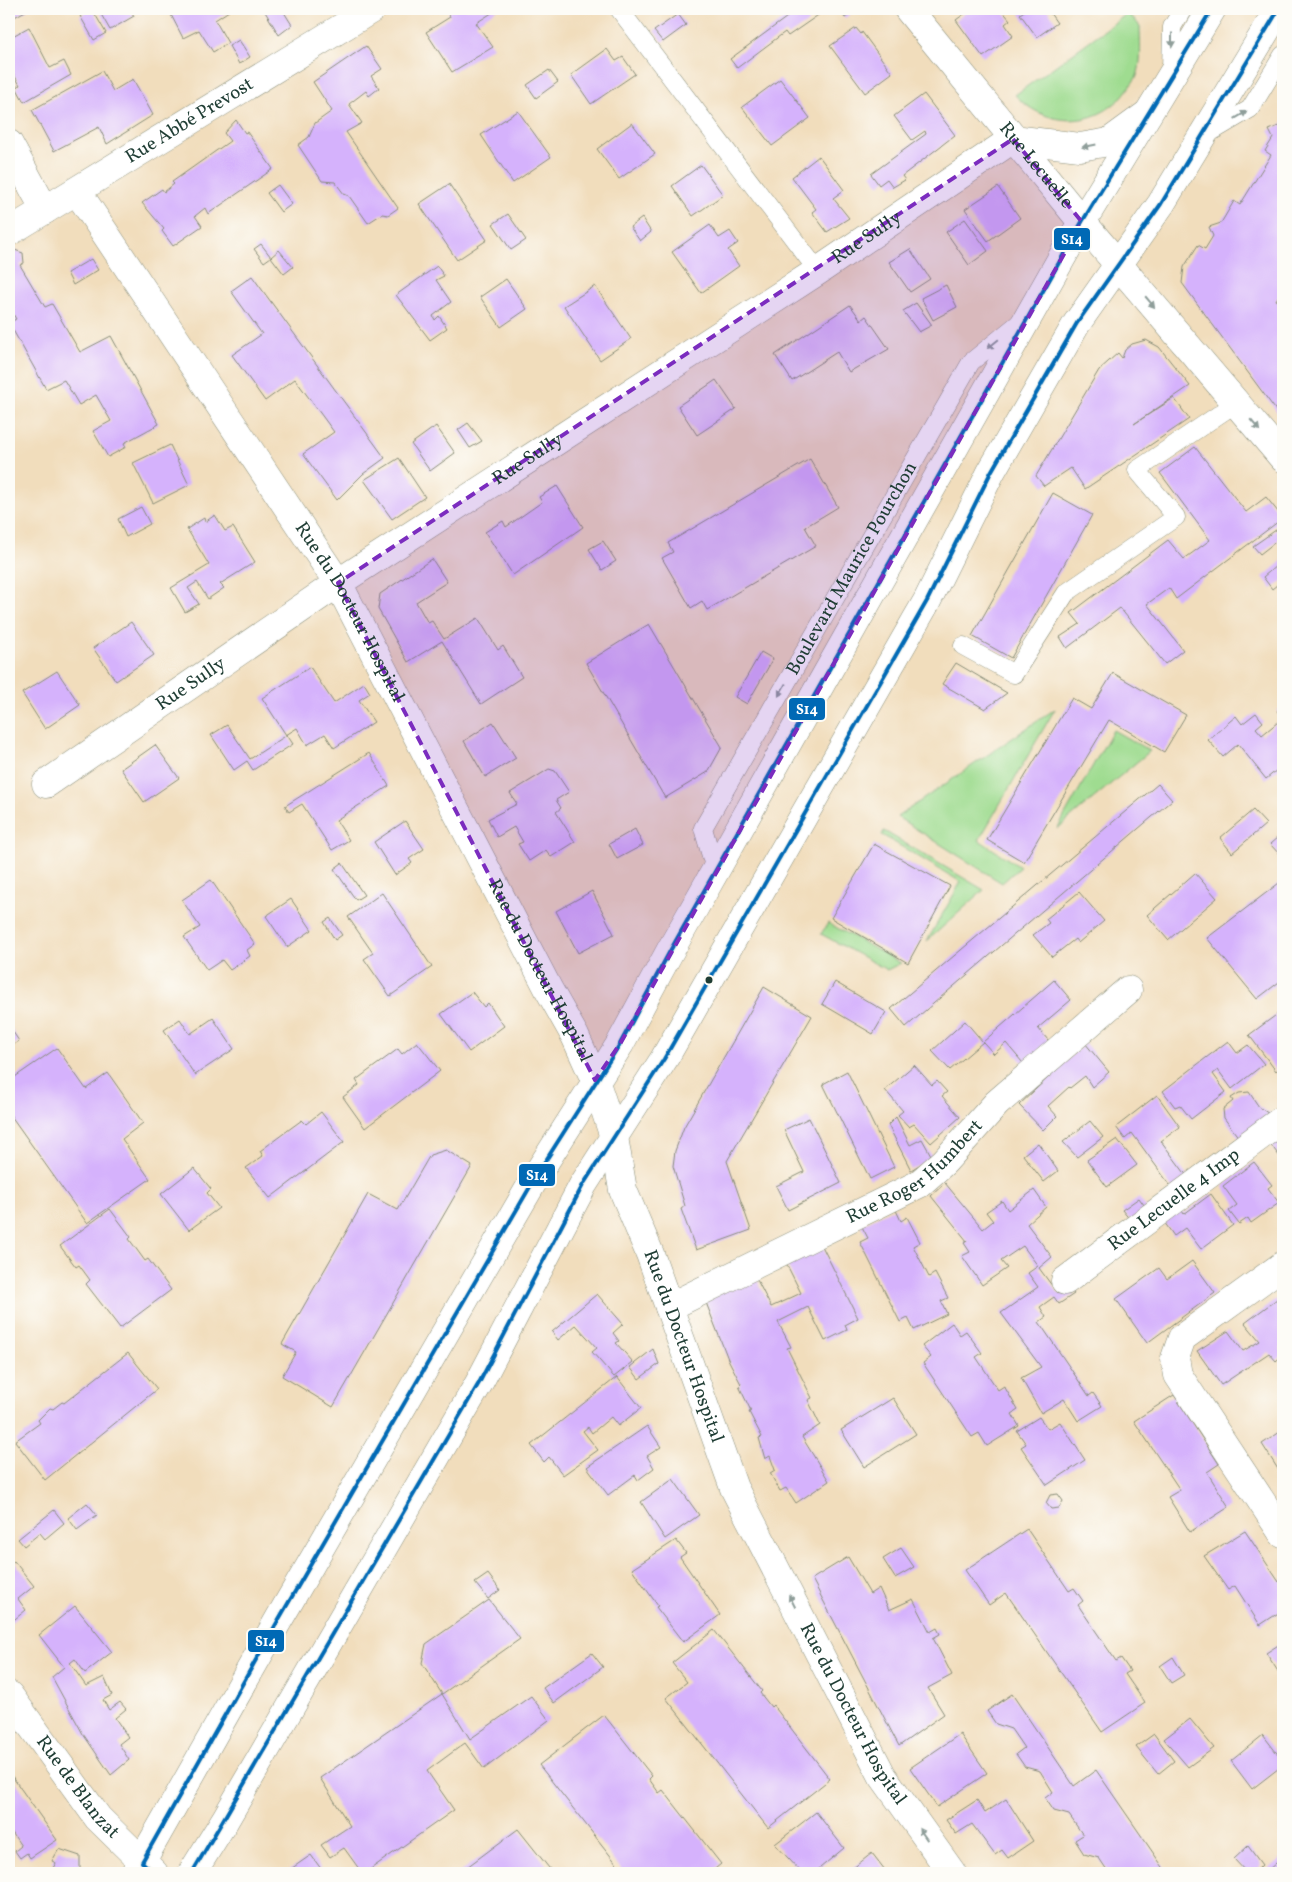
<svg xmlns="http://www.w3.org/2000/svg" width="1292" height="1882" viewBox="0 0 1292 1882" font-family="Vollkorn,serif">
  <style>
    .green { fill: #9fdc90; stroke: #5f8c62 }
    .building { fill: #d5b2fc }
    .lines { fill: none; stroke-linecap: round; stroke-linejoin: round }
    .lane-casing { stroke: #888d78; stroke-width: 19 }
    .street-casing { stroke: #888d78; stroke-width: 29 }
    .secondary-casing { stroke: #888d78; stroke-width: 29 }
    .primary-casing { stroke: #888d78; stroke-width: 29 }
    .lane { stroke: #fff; stroke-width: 18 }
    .street { stroke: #fff; stroke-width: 28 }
    .secondary { stroke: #fff; stroke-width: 28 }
    .primary { stroke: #fff; stroke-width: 28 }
    .bus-1-casing { stroke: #fdfcf7; stroke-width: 8 }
    .bus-1 { stroke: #0069b5; stroke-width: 4 }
    .oneway { fill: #8f9e9a }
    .marked { fill: #7b2cbf; fill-opacity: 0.2; stroke: #7b2cbf; stroke-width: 4; stroke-dasharray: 10 6; stroke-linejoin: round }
    .bus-dot { fill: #1f3d34; stroke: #fdfcf7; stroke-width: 2 }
    .labels { text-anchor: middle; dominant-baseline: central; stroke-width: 4.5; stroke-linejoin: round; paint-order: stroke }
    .street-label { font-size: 19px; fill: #1f3d34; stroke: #fdfcf7 }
    .line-badge { stroke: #fdfcf7; stroke-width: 2 }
    .badge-label { font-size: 14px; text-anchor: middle; font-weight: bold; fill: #fff }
  </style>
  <rect width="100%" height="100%" fill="#fdfcf7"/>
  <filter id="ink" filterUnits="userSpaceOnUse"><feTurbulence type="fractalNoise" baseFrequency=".02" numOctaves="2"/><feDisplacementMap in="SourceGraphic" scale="10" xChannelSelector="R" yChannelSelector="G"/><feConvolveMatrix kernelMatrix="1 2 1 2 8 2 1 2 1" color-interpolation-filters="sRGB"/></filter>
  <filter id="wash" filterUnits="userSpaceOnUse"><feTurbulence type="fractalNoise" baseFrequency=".0096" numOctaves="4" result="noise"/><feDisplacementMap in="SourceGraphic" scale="20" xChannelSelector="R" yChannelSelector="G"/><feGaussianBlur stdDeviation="1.12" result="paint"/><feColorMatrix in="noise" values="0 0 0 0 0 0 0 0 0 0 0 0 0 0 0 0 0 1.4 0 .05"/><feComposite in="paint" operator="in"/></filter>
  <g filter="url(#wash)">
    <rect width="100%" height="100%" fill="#f1ddbc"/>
    <path class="green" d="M1128,13L1140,26C1140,41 1142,58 1138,73C1137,78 1131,84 1128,89C1100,129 1047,129 1015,95Z
      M1055,709L979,840L1020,867L1002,883L897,817Z
      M1113,730L1150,751L1057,829Z
      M884,831L984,890L927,941L961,882L882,835Z
      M828,923L901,963L887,970L821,934Z"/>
    <g id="blocks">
      <path class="building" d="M9,9H29L9,20Z
        M92,9L106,33L94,40L80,16Z
        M98,9H130L134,16L110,30Z
        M168,9H232L215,20L228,43L213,52L199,30L183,38Z
        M266,9H282L292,25L279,35L264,10Z
        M455,9H498L476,23L493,47L452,72L426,32L450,17L448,13Z
        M798,9H827L788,36L785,32L737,68L730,59Z
        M838,9H857L845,18Z
        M971,9H993L997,13L1001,9L1010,20L1005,24L1013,36L983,57L956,20Z
        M1027,9H1047L1057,23L1037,37L1020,14Z
        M678,14L686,25L663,42L654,31Z
        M29,27L50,68L64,61L71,75L24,102L16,87L20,85L13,73L9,71V38Z
        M856,28L861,34L862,32L892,73L865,93L830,46Z
        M239,40L250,57L239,64L229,46Z
        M366,46L382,69L371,76L379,88L369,96L366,91L349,104L362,123L346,132L398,208L388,215L382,214L368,223L349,196L344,194L335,182L322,181L298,145L309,137L315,123L332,111L313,82Z
        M607,49L616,61L623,57L635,74L591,104L571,75Z
        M549,70L558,82L536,98L527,85Z
        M102,71L113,91L133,79L153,115L107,144L99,127L54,151L32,110Z
        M780,79L810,118L772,146L742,107Z
        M924,94L955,135L902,176L905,180L893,187L887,179L879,185L871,174L926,134L925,131L912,140L894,116Z
        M518,111L551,157L513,183L481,135Z
        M236,120L245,133L247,132L273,169L208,214L205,208L195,216L202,226L173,246L162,231L164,229L142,203L162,189L164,192L174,184L172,182L230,141L224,133Z
        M1283,121V289L1276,300L1283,304V420L1182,283L1184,267L1198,245L1205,249L1213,236L1209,227L1221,223L1234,201L1240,205L1271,155L1265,151L1273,138L1269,130L1281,125Z
        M632,123L655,154L619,179L597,149Z
        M819,156L844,190L833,198L849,218L827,232L812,212L816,209L792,177Z
        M701,165L723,195L693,216L672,186Z
        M449,184L487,240L457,260L419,204Z
        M278,185L292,204L281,212L267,193Z
        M998,187L1020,218L988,241L965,209Z
        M508,214L526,240L511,250L493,224Z
        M642,218L651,232L640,241L630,227Z
        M965,219L988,251L969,265L946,232Z
        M710,225L719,238L730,231L738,243L728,250L739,266L701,293L672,252Z
        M261,244L271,257L279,250L293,267L284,274L271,257L264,262L254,249Z
        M12,249L23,253L24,263L20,265L45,307L52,304L80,352L111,336L159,424L124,443L126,447L108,457L93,431L111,421L96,395L79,405L64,380L46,389L9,323L16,319L9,307V251Z
        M910,249L930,279L910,292L889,262Z
        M91,259L98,270L73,285L67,273Z
        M437,266L444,276L436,280L451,302L433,316L435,320L439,316L447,328L430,340L396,295Z
        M252,276L385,458L363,474L337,500L303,454L334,432L295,379L265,401L232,355L262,334L231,291Z
        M506,279L527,309L501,327L480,297Z
        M946,285L957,307L933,320L921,298Z
        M595,286L631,339L600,360L564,306Z
        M916,303L932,325L919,332L903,311Z
        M850,305L861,320L866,316L889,349L849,372L837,352L792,381L775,355Z
        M1146,340L1159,347L1190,386L1134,424L1174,398L1189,419L1085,489L1071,468L1044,486L1036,476L1099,370L1118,353L1122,358L1125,350L1132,344Z
        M716,380L736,409L697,435L678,406Z
        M468,423L482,441L470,448L458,430Z
        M436,426L455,453L430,471L411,444Z
        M170,445L189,485L153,503L133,463Z
        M1195,447L1246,512L1266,497L1283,518L1176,599L1169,588L1147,604L1183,650L1165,664L1120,608L1067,648L1060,637L1080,624L1071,613L1168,540L1184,559L1210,540L1160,473Z
        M399,458L425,497L392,519L364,480Z
        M810,459L838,507L805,527L816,546L707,610L702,601L691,608L662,558L673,552L668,543Z
        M557,486L583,527L513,575L485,532L503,521L506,527L542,502L539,497Z
        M1053,493L1092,515L1011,658L972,636Z
        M141,507L150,524L126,537L118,519Z
        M215,515L225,531L233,527L255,562L220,584L224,588L208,599L197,582L188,588L199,604L185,612L171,588L209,565L187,529L204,518L205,522Z
        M1283,525V536L1260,554L1253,546Z
        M603,541L616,561L602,570L589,549Z
        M432,559L447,582L416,602L428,623L432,621L444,639L478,618L498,650L503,646L522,677L481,704L442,641L408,662L378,609L380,594Z
        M1283,560V580L1272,589L1263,577Z
        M131,622L154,655L116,681L93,648Z
        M649,624L722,747L708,772L665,798L586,663Z
        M761,652L773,659L747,704L735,697Z
        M956,663L1007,693L985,709L942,684Z
        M310,667L334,703L364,683L370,693L359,700L374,722L334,748L325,734L307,745L297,728L286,735L262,698Z
        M57,671L80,705L45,729L22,693Z
        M1113,673L1186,715L1164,752L1109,720L1024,862L987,840L1072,698L1091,709Z
        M1283,706V765L1266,779L1238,744L1223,757L1208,740L1236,716L1242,724L1256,713L1263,722L1256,728L1262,735L1283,718L1277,711Z
        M493,722L516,758L485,777L464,741Z
        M227,725L250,759L287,735L293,744L253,770L247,761L234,770L211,735Z
        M155,745L179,778L144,802L121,769Z
        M369,753L389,786L336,820L349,840L332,850L302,804L289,812L285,806Z
        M549,769L555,771L569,792L556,800L561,808L556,812L575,842L551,857L546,850L529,861L518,844L523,842L514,827L497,837L488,819L517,804L510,793Z
        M1158,784L1172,800L906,1027L891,1009Z
        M1253,810L1266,824L1232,853L1220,838Z
        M405,821L424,849L409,859L412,863L395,875L374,842Z
        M635,829L643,845L617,859L609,844Z
        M1278,837L1283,843V852L1280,855L1270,844Z
        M874,844L950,886L908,963L831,918Z
        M342,863L364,895L356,900L334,869Z
        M1195,873L1217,898L1168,940L1147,915Z
        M211,880L255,944L247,950L250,956L230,970L222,960L207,970L184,937L200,927L182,900Z
        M1283,880V979L1257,999L1207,938Z
        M592,891L614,934L578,953L556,911Z
        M1079,892L1104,921L1078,943L1075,939L1052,957L1033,935L1049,923L1046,919Z
        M382,893L432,967L390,996L364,959L373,953L348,917Z
        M291,899L312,930L287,947L266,916Z
        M330,918L342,935L335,940L324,922Z
        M1054,980L1071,1000L1038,1028L1053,1046L1028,1069L1006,1043L994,1054L983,1042Z
        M835,982L886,1012L873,1034L822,1004Z
        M764,987L812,1016L727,1161L751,1230L696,1250L681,1209L685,1206L673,1166L675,1151L684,1127Z
        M472,992L484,1007L488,1003L504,1026L469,1052L441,1014Z
        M1283,1010V1065L1276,1071L1249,1035Z
        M213,1018L234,1049L195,1075L164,1030L180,1019L190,1034Z
        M965,1021L983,1042L950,1070L932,1051Z
        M9,1026L19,1041L9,1048Z
        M1228,1041L1237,1053L1248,1045L1264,1064L1232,1089L1218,1070L1213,1074L1226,1092L1191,1119L1180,1105L1175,1107L1163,1091Z
        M417,1042L440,1071L365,1128L343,1097L359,1085L356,1080L398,1049L402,1054Z
        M1085,1043L1109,1072L1092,1087L1085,1076L1070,1088L1069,1087L1048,1106L1057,1116L1043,1130L1019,1105Z
        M57,1048L86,1089L108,1073L143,1123L122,1139L150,1179L87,1223L9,1113V1081Z
        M914,1065L932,1085L937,1081L947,1092L942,1096L960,1117L931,1143L914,1124L909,1127L898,1115L903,1111L885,1090Z
        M847,1071L894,1167L870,1179L823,1084Z
        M1249,1092L1259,1107L1275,1118L1242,1142L1224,1118L1223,1109L1233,1101L1231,1098L1239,1093Z
        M1157,1095L1180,1127L1161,1141L1190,1180L1175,1192L1132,1133L1125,1139L1116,1127Z
        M321,1112L344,1142L270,1198L246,1168L263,1156L260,1151L291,1128L302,1120L306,1124Z
        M896,1117L910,1145L922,1139L932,1157L911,1170L888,1125Z
        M809,1118L841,1183L788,1210L776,1186L804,1172L784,1130Z
        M1090,1121L1103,1137L1077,1157L1063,1142Z
        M1283,1129V1161L1268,1141Z
        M1117,1139L1137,1165L1107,1187L1087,1160Z
        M1038,1143L1058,1171L1044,1182L1023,1155Z
        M446,1150L472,1166L333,1407L282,1376L296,1352L282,1344L368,1194L398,1210L430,1155Z
        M1254,1162L1272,1185L1268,1188L1279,1203L1251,1223L1248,1218L1239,1224L1229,1211L1237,1205L1223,1186Z
        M194,1168L211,1189L207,1193L219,1208L189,1230L161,1194Z
        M945,1183L983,1229L993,1221L986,1212L1002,1201L1008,1210L1034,1190L1046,1207L1027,1224L1052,1257L1039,1268L1058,1294L1069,1287L1074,1294L1059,1304L1054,1297L1040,1307L1046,1317L1039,1322L1089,1396L1093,1393L1102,1406L1078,1421L1064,1399L1041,1413L1021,1378L1041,1367L1001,1313L1038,1287L1028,1273L1038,1266L1023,1246L1001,1261L1007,1268L982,1285L962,1256L970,1252L964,1243L967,1241L931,1196Z
        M1211,1194L1233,1225L1201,1249L1185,1228L1174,1236L1162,1219L1179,1206L1184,1214Z
        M1139,1198L1147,1209L1131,1221L1122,1210Z
        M895,1208L901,1221L907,1217L920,1242L913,1246L929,1277L935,1273L948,1298L941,1301L947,1314L914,1330L908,1318L900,1322L860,1242L868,1238L861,1225Z
        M110,1209L131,1237L129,1239L145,1261L148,1259L171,1290L120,1328L86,1284L90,1280L79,1265L76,1267L60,1246Z
        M821,1244L858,1318L845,1325L847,1330L825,1341L808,1307L778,1322L791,1347L787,1348L812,1398L808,1400L820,1425L802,1437L829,1481L796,1503L786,1488L780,1491L770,1473L775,1470L770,1456L765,1459L759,1438L762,1437L749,1412L751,1411L739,1386L741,1384L728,1359L705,1300L755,1276L771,1307L801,1293L785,1261Z
        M1192,1261L1215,1293L1147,1343L1116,1299L1159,1268L1167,1279Z
        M597,1294L623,1324L613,1333L619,1341L616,1343L633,1362L614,1377L592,1352L597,1348L576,1325L558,1340L552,1332Z
        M1277,1299L1279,1303L1283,1299V1345L1280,1348L1283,1355L1276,1361L1269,1353L1221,1385L1197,1351L1228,1331L1243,1351L1260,1341L1245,1323Z
        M952,1323L960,1335L966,1331L982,1353L976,1357L998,1390L1004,1386L1018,1410L1012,1414L1019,1426L987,1446L979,1433L972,1437L923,1363L931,1357L922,1346Z
        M653,1349L659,1364L639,1379L630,1367Z
        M128,1353L157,1389L45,1480L15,1441L40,1423L38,1420L50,1408L53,1409L62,1402L64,1403Z
        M617,1377L641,1408L618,1426L611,1417L592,1433L588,1427L583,1431L598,1450L563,1475L549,1457L544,1462L531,1445Z
        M1174,1395L1219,1464L1207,1472L1229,1507L1190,1532L1168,1497L1180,1490L1134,1421Z
        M893,1398L916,1434L864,1467L841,1430Z
        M1039,1417L1048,1429L1060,1422L1085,1460L1047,1485L1021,1447L1026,1444L1017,1431Z
        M647,1426L661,1447L647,1456L654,1468L638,1480L635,1475L608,1495L587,1467Z
        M1280,1432L1283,1436V1477L1262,1444Z
        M673,1479L699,1515L665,1539L641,1502Z
        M1058,1494L1063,1501L1059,1508L1051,1509L1046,1503L1050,1495Z
        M87,1503L97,1515L77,1530L68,1518Z
        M54,1510L64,1523L45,1539L40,1533L24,1546L18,1539Z
        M1027,1529L1069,1591L1074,1588L1083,1601L1078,1605L1116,1661L1121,1658L1130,1671L1125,1674L1145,1703L1102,1732L1006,1593L989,1605L965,1570Z
        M1245,1531L1279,1582L1282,1580L1283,1583V1610L1260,1625L1235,1586L1228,1590L1204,1556Z
        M676,1540L686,1553L680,1557L720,1615L683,1642L656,1607L658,1606L632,1569Z
        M901,1548L914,1567L895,1578L883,1559Z
        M848,1557L870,1594L879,1588L889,1610L913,1599L930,1632L937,1628L940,1634L933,1638L952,1675L928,1688L944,1714L899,1746L812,1579Z
        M14,1561L34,1586L18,1599L26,1610L10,1623L9,1565Z
        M488,1574L500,1590L488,1599L475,1583Z
        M489,1600L520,1639L442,1694L422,1663L426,1644Z
        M75,1606L112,1652L85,1673L75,1659L70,1663L86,1686L104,1677L112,1695L103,1700L109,1710L120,1702L126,1709L115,1718L128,1737L119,1744L129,1760L111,1775L83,1734L52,1677L64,1667L39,1635Z
        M714,1630L762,1691L760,1693L771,1707L773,1705L830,1779L768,1828L666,1698L687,1682L672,1663Z
        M1283,1642V1679L1266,1653Z
        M592,1653L603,1667L554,1703L543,1688Z
        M1173,1657L1184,1675L1171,1683L1160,1666Z
        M442,1694L470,1739L531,1696L549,1720L484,1769L465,1743L427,1771L454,1810L365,1873H362L344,1848L330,1857L321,1845L350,1826L320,1778Z
        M1012,1694L1074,1786L1096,1770L1167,1873H1109L1099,1858L1084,1854L1075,1840L1083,1835L1069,1815L1054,1811L1045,1798L1053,1792L1040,1771L1025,1767L1016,1754L1024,1748L1011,1729L996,1724L987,1711Z
        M604,1715L652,1776L649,1779L659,1793L663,1790L721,1864L710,1873H624L539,1765Z
        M1190,1719L1214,1748L1188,1767L1164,1739Z
        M960,1734L987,1773L937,1807L910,1768Z
        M1154,1734L1174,1761L1158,1774L1136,1747Z
        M1263,1735L1283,1761V1765L1252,1789L1231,1761Z
        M9,1772L57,1840L30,1858L27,1853L20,1858L15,1851L21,1846L9,1828Z
        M1006,1799L1033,1841L1008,1858L1002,1850L995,1855L972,1824L956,1834L946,1820L977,1800L985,1813Z
        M816,1812L844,1848L814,1873H802L775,1844Z
        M518,1829L553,1873H459Z
        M1248,1846L1262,1865L1254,1873H1247L1234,1859Z
        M59,1849L80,1856V1869L77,1873H50L56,1863L52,1861Z
        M872,1853L885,1870L881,1873H847Z
        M311,1855L324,1873H285Z
        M1283,1857V1873H1271L1268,1870Z"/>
    </g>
  </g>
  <g filter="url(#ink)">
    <use href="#blocks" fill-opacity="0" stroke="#888d78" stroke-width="1"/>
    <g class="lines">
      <g class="lane-casing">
        <g id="lane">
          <path d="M619,9L818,271"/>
          <path d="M1171,73L1172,27L1183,9"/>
          <path d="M1206,135L1250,109L1283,55"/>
          <path d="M963,646L1014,674L1066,593L1176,517L1137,470L1236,403"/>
          <path id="s1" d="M716,873L703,828L971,362L1019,323"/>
        </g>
      </g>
      <g class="street-casing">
        <g id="street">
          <path id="s2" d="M908,9L1082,222L1283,458"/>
          <path d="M9,144L45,210"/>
          <path id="s3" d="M77,191L338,583L549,990L575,1036L595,1080L614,1137L623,1190L650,1254L734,1488L882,1775L952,1873"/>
          <path id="s4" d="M46,784L344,579L818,271L1013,139L1080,147L1109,142L1146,115"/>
          <path d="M1283,1265L1182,1338L1175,1358L1178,1375L1283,1534"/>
          <path id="s5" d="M1065,1281L1283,1119"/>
          <path id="s6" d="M669,1307L919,1184L944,1162L997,1103L1128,990"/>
        </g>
      </g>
      <g class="secondary-casing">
        <g id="secondary">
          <path id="s7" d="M9,232L372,9"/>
          <path id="s8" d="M9,1695L98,1818L154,1873"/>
        </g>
      </g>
      <g class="primary-casing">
        <path id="primary" d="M135,1873L279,1619L541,1168L620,1044L670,951L1082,222L1212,9
          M192,1873L225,1820L479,1383L583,1185L664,1059L927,601L991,472L1077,323L1161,204L1279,9"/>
      </g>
      <use href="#lane" class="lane"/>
      <use href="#street" class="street"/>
      <use href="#secondary" class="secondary"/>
      <use href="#primary" class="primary"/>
      <g class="bus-1-casing">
        <path id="bus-1" d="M154,1873L142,1862L279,1619L541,1168L620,1044L670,951L1082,222L1212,9
          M192,1873L479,1383L583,1185L664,1059L927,601L991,472L1077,323L1161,204L1279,9"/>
      </g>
      <use href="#bus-1" class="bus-1"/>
    </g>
    <defs><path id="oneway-solid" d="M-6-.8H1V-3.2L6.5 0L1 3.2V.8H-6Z" transform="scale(1.25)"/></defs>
    <g class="oneway">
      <use href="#oneway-solid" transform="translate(1172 40) rotate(90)"/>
      <use href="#oneway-solid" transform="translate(1241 115) rotate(-31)"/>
      <use href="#oneway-solid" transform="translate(1089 146) rotate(169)"/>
      <use href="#oneway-solid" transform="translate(1150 302) rotate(50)"/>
      <use href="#oneway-solid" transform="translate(993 344) rotate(141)"/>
      <use href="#oneway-solid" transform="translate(1255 425) rotate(50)"/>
      <use href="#oneway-solid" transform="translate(782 690) rotate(120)"/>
      <use href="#oneway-solid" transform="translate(792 1601) rotate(-117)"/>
      <use href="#oneway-solid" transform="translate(923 1834) rotate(-125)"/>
    </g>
  </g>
  <path class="marked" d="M1013,139L1082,222L620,1044L595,1080L338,583Z"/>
  <circle class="bus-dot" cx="709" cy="980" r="4.5"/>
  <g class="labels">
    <g class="street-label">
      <text stroke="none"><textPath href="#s7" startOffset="212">Rue Abbé Prevost</textPath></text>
      <text stroke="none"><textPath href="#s2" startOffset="202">Rue Lecuelle</textPath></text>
      <text stroke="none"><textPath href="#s4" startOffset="986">Rue Sully</textPath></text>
      <text stroke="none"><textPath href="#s4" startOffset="581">Rue Sully</textPath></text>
      <text stroke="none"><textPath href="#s1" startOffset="346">Boulevard Maurice Pourchon</textPath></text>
      <text stroke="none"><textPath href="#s3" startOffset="502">Rue du Docteur Hospital</textPath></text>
      <text stroke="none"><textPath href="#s4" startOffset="176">Rue Sully</textPath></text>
      <text stroke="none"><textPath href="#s3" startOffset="908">Rue du Docteur Hospital</textPath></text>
      <text stroke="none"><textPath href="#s6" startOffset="282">Rue Roger Humbert</textPath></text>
      <text stroke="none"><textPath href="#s5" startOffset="136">Rue Lecuelle 4 Imp</textPath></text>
      <text stroke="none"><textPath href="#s3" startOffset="1312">Rue du Docteur Hospital</textPath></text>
      <text stroke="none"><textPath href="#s3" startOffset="1718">Rue du Docteur Hospital</textPath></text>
      <text stroke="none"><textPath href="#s8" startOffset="115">Rue de Blanzat</textPath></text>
    </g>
  </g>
  <g class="line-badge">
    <rect x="1053" y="227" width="38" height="24" rx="5" fill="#0069b5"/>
    <rect x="788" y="697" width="38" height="24" rx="5" fill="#0069b5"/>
    <rect x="518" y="1163" width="38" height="24" rx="5" fill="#0069b5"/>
    <rect x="247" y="1629" width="38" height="24" rx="5" fill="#0069b5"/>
  </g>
  <g class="badge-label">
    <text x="1072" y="244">S14</text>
    <text x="807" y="714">S14</text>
    <text x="537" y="1180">S14</text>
    <text x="266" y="1646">S14</text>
  </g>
  <rect width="1292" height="1882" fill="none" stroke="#fdfcf7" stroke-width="30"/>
</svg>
